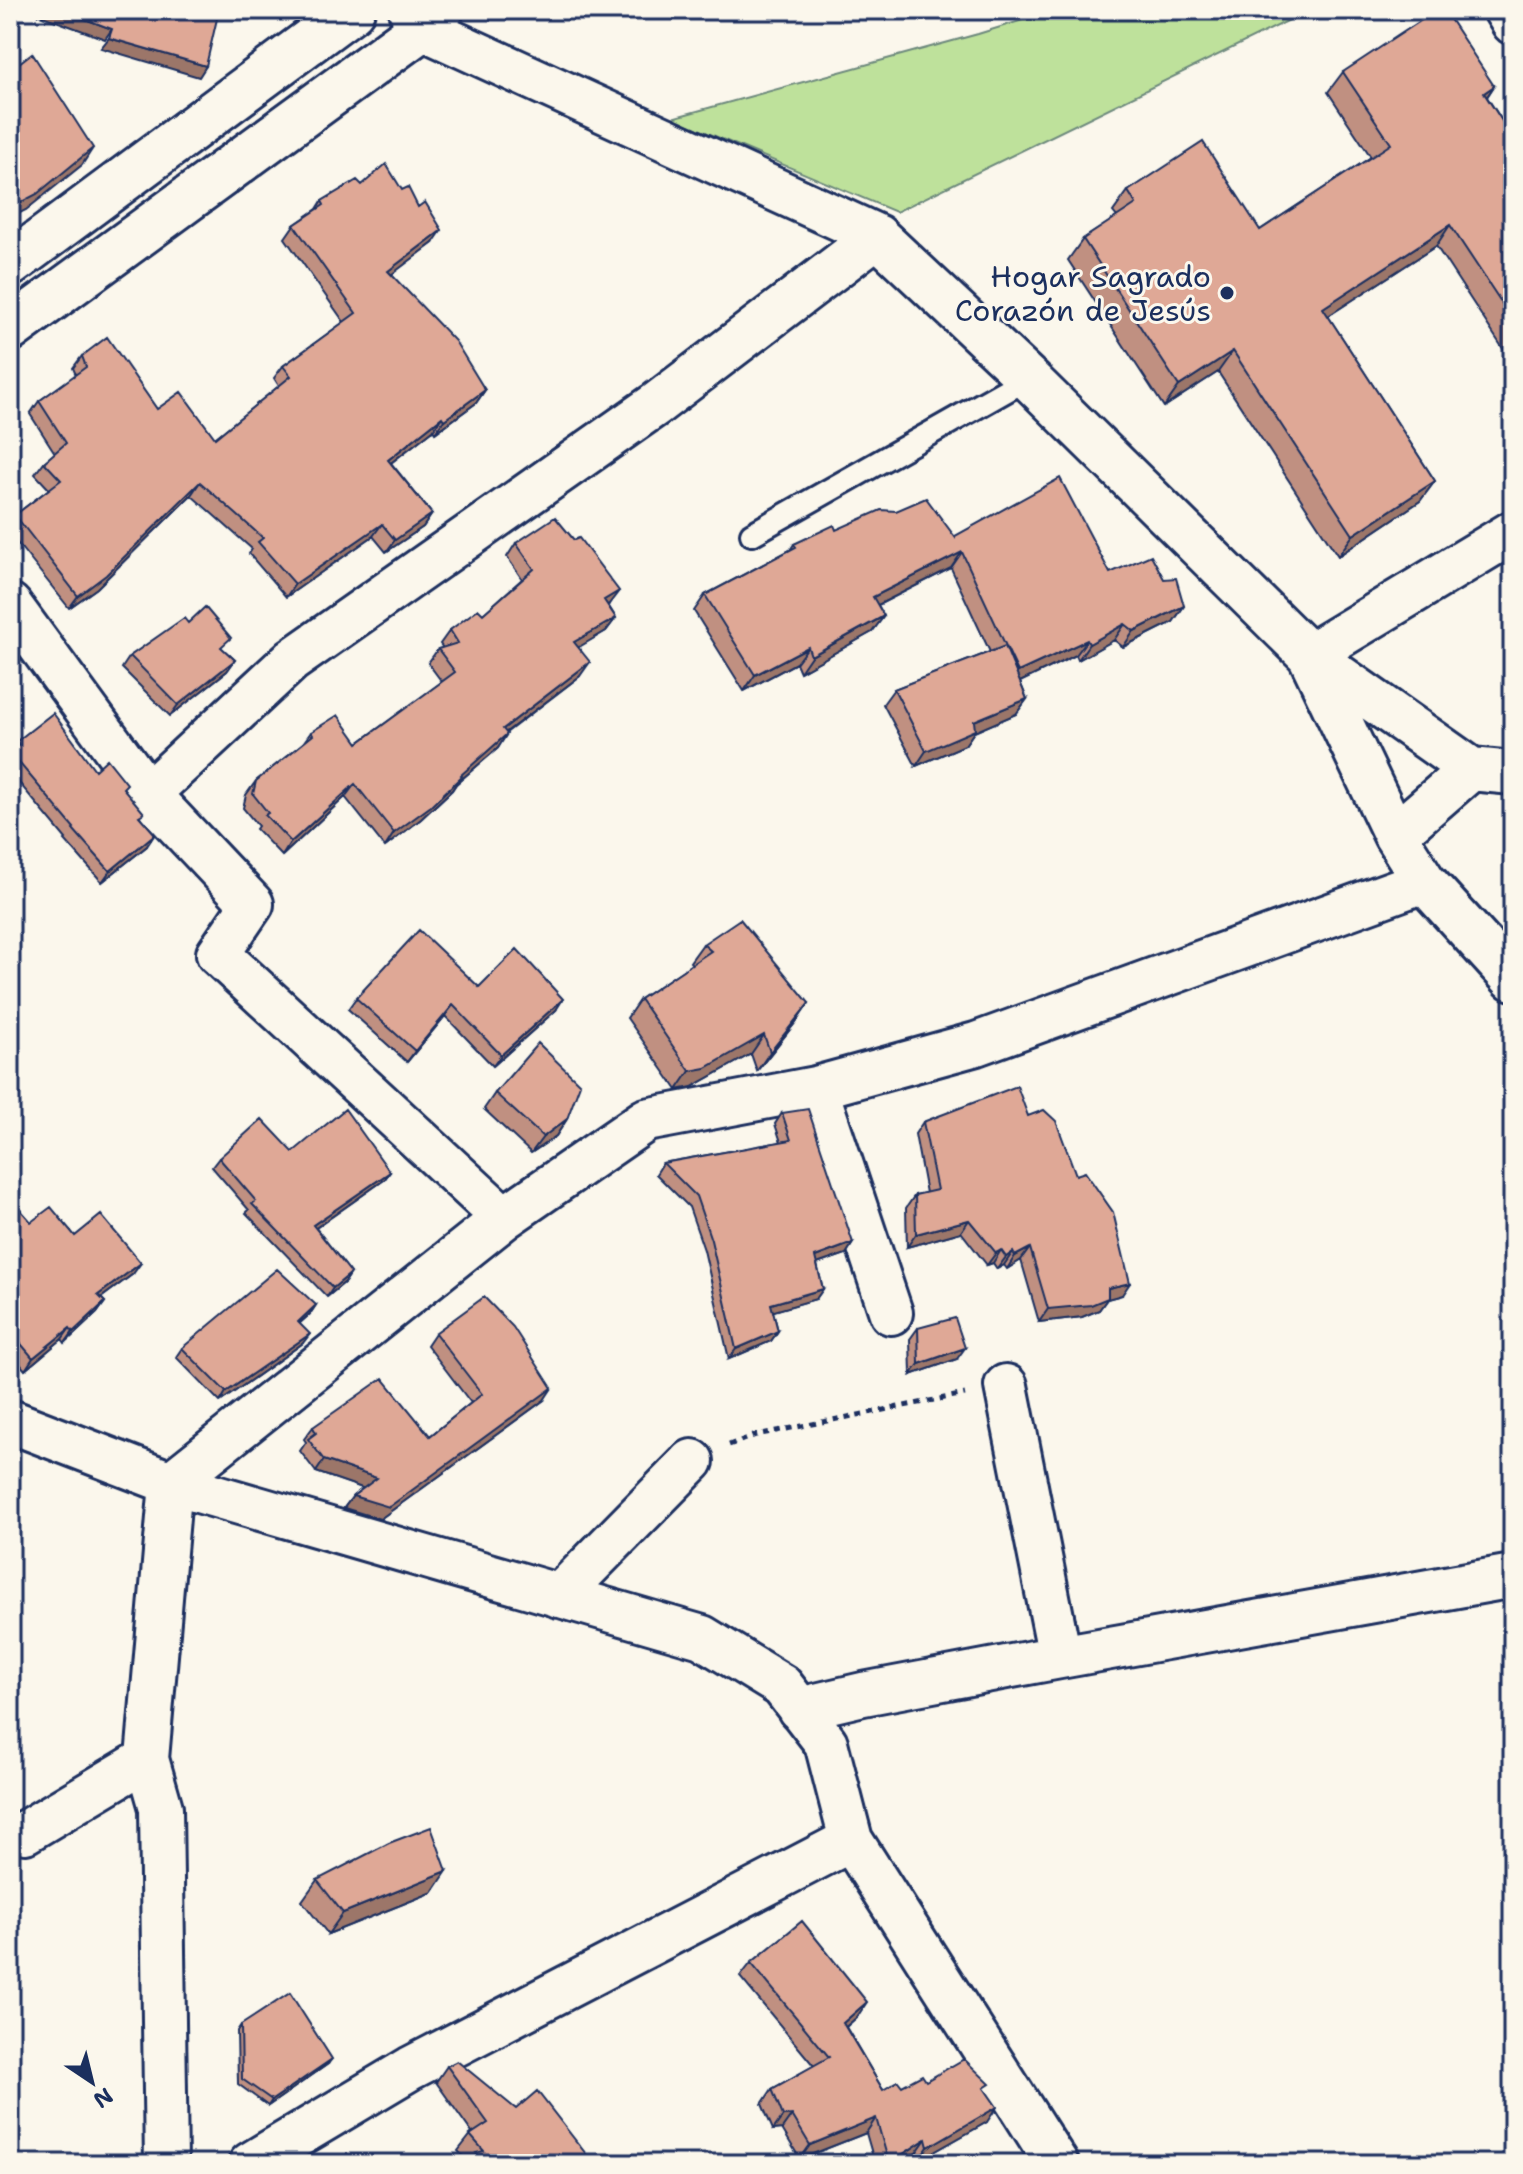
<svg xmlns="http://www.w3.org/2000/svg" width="1523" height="2174" viewBox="0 0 1523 2174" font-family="'Shantell Sans',sans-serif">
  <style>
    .green { fill: #bee19b; stroke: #6c887c; stroke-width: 2 }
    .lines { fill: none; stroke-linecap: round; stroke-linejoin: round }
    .service-casing { stroke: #1b2f5e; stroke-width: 28 }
    .minor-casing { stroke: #1b2f5e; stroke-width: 48 }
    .tertiary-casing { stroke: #1b2f5e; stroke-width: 50 }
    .path { stroke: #1b2f5e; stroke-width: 5; stroke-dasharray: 6 6; stroke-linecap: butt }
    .service { stroke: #fbf7ec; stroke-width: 22 }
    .minor { stroke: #fbf7ec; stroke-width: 42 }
    .tertiary { stroke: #fbf7ec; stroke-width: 44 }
    .wall { fill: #c09081; stroke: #1b2f5e; stroke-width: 2 }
    .shaded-wall { fill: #9c7669; stroke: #1b2f5e; stroke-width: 2 }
    .building { fill: #dfa896; stroke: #1b2f5e; stroke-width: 2 }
    .poi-dot { fill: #1b2f5e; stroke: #fbf7ec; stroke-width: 3 }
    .labels { text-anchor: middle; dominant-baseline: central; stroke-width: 6; stroke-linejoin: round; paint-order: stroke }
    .poi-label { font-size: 30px; fill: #1b2f5e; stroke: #fbf7ec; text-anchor: end }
  </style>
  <rect width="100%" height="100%" fill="#fbf7ec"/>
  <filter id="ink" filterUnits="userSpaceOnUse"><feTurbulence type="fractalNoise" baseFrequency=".0125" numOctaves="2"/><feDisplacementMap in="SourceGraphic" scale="16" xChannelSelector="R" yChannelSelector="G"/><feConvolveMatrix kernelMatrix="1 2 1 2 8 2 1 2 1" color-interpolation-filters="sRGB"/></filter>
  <g filter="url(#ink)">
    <path class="green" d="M1055,10H1310L896,212L672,118L978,34Z"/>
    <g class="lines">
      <g class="service-casing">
        <path id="service" d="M752,534L1028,378"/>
      </g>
      <g class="minor-casing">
        <path id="minor" d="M410,10L422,28L877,236L1028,378L1309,655L1471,769
          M1505,10L1513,23
          M1513,532L1309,655L1395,835L1424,881L1513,979
          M10,605L148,794L252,904L218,954L504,1218
          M148,794L292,660L655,405L877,236
          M1395,835L1471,769L1513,773
          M816,1088L891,1313
          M1006,1386L1060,1657
          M10,1421L171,1483L702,1637L782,1686L826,1743L851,1840L1057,2164
          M559,1596L692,1461
          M799,1709L863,1694L1060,1657L1513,1576
          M25,1832L147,1759
          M166,2164L161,1808L147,1759L171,1483L504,1218L646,1120L816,1088L976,1044L1424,881
          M250,2164L411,2068L851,1840"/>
      </g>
      <g class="tertiary-casing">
        <path id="tertiary" d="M10,264L352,10
          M10,329L422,28L441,10"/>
      </g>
      <path class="path" d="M729,1445L756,1435L965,1394"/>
      <use href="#service" class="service"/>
      <use href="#minor" class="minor"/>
      <use href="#tertiary" class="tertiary"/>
    </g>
    <path class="wall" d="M1343,72L1494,86L1487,97L1513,138V364L1436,246L1328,316L1435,481L1420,501L1338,556L1218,372L1164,407L1068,260L1083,239L1117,217L1113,212L1128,191L1260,230L1371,157L1328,92Z
      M322,201L433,243L391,274L485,390L476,403L435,433L433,430L391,463L432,514L423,527L386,552L373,536L286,597L249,554L252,549L191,495L97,588L69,608L10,534V522L15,515L49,489L35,474L44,462L55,453L30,414L39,401L76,375L73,368L82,356L157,409L215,438L279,386L274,378L283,366L344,322L285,238L294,225L317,209Z
      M836,530L955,536L1110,573L1164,579L1184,606L1173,622L1123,647L1114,640L1078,660L1076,655L1020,682L1027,699L1016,714L974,732L965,745L916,766L883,704L894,689L990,652L951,568L878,605L884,616L872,632L800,672L796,663L744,691L694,611L705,595L790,550L794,544Z
      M516,543L609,604L608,605L616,618L606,631L578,647L580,676L506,733L498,748L456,784L452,790L421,819L385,847L345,797L282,856L256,829L258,826L243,808L246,795L256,781L303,743L311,732L358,743L442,682L428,663L438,649L443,648L440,644L450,630L483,614L522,579L507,557Z
      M188,623L223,649L235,660L227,671L170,716L122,668L130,656Z
      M17,741L95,770L124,789L141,818L147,846L102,882L65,840L66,839L10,772V751Z
      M703,944L809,1003L796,1022L757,1071L751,1054L692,1087L677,1090L627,1018L640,999L692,964L690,962Z
      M479,987L556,1010L493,1066L445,1016L407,1062L348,1009L356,998Z
      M495,1093L567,1119L556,1136L531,1153L484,1109Z
      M782,1113L853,1243L846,1254L817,1264L823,1289L816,1299L773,1311L778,1331L771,1341L729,1359L704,1250L689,1207L656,1174L663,1163L781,1142L775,1124Z
      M1028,1116L1076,1175L1122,1295L1107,1299L1099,1310L1082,1317L1039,1322L1021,1260L1007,1269L1004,1265L997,1269L993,1263L987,1265L961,1232L907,1247L906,1208L915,1195L926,1193L915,1134L923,1122Z
      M293,1152L390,1172L384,1180L316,1228L351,1273L345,1282L327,1297L246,1213L249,1210L212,1167L219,1158Z
      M10,1198L31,1222L75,1236L133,1274L101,1298L105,1302L97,1313L65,1343L62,1339L25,1370L10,1352Z
      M316,1305L310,1314L299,1324L303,1343L220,1402L176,1357L182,1348Z
      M918,1328L957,1359L911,1375L910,1339Z
      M435,1333L544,1400L380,1519L344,1508L353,1496L363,1488L316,1472L300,1451L306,1442L304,1439L313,1427L430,1436L471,1403L427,1345Z
      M317,1880L433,1892L328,1934L302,1901Z
      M751,1963L857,2017L846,2027L883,2090L926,2081L985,2090L987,2122L918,2161L916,2153L900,2164H875L866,2133L800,2159L782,2129L773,2130L762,2104L772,2089L814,2066L740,1977Z
      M241,2025L328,2064L268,2106L238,2084L237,2031Z
      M447,2066L516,2109L592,2164H468L469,2163L458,2151L472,2133L436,2082Z"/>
    <path class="shaded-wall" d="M26,10H61L112,29L105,39Z
      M109,38L206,66L199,77L101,48Z
      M1494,86L1480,107L1484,93Z
      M93,148L82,165L26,210L10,218V208Z
      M1450,225L1436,246L1308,329L1323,308Z
      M442,230L433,243L379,284L388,271Z
      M1233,351L1218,372L1164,407L1179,386Z
      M485,390L476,403L435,433L444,420Z
      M442,417L433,430L379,472L388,460Z
      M1435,481L1420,501L1338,556L1353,535Z
      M200,482L191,495L97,588L69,608L78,596Z
      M432,514L423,527L386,552L395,540Z
      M382,524L373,536L286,597L295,584Z
      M962,552L951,568L862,613L873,597Z
      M619,591L609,604L595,614L604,600Z
      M1184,606L1173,622L1123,647L1134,631Z
      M884,616L872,632L800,672L811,656Z
      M616,618L606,631L564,656L574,642Z
      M1125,624L1114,640L1078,660L1089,644Z
      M1087,640L1076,655L1007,688L1018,672Z
      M808,647L796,663L744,691L755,675Z
      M235,660L227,671L170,716L178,705Z
      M590,662L580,676L493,742L503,729Z
      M1027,699L1016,714L974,732L965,745L916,766L926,751L974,721Z
      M507,734L498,748L456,784L452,790L421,819L385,847L394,833Z
      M355,784L345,797L282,856L291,842Z
      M155,834L147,846L102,882L110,871Z
      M563,999L556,1010L493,1066L501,1055Z
      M809,1003L796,1022L757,1071L770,1052Z
      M453,1005L445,1016L407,1062L415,1051Z
      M764,1035L751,1054L692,1087L677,1090L690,1071Z
      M567,1119L556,1136L531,1153L543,1137Z
      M390,1172L384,1180L307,1234L313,1225Z
      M969,1220L961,1232L907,1247L916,1234Z
      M853,1243L846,1254L808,1267L815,1257Z
      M1030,1248L1021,1260L1007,1269L1015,1256Z
      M1001,1250L993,1263L987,1265L996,1253Z
      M1013,1252L1004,1265L997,1269L1006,1257Z
      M141,1263L133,1274L90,1306L98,1295Z
      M351,1273L345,1282L327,1297L333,1288Z
      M1130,1283L1122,1295L1107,1299L1099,1310L1082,1317L1039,1322L1048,1309L1108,1288Z
      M823,1289L816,1299L764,1314L771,1304Z
      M105,1302L97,1313L65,1343L73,1332Z
      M316,1305L310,1314L291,1331L298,1322Z
      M70,1328L62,1339L25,1370L33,1358Z
      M778,1331L771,1341L729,1359L736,1349Z
      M310,1334L303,1343L220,1402L226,1392Z
      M965,1348L957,1359L911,1375L919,1364Z
      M552,1388L544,1400L380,1519L344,1508L353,1496Z
      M324,1460L377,1478L368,1490L316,1472Z
      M447,1871L433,1892L328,1934L343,1913Z
      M867,2002L857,2017L833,2038L843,2023Z
      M332,2059L328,2064L268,2106L272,2100Z
      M997,2107L987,2122L918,2161L928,2147Z
      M792,2115L782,2129L773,2130L783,2116Z
      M876,2118L866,2133L800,2159L810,2145Z
      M926,2139L916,2153L900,2164H889Z"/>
    <path class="building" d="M61,10H219L206,66L109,38L112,29Z
      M1437,10H1444L1494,86L1484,93L1513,138V320L1450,225L1323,308L1435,481L1353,535L1233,351L1179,386L1083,239L1136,204L1128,191L1203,142L1260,230L1391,144L1343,72Z
      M32,53L93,148L37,194L10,208V70Z
      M386,164L402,190L408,187L418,207L425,202L442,230L388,271L455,341L485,390L444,420L442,417L388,460L432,514L395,540L382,524L295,584L258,542L263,538L200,482L106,575L78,596L15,515L61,480L44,462L66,443L39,401L86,367L82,356L107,337L157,409L181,392L215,438L291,376L283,366L356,313L294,225L324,205L322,201L357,180L362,185Z
      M1060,478L1110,573L1151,555L1164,579L1176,578L1184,606L1134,631L1125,624L1089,644L1087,640L1018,672L962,552L873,597L884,616L811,656L808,647L755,675L705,595L796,547L794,544L834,525L836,530L881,510L896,511L926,498L955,537V536Z
      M555,517L574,540L579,538L619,591L604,600L616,618L574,642L590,662L503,729L507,734L461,775L462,776L431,806L394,833L355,784L291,842L265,815L268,813L253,794L256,781L313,735L311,732L338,715L358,743L455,672L438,649L458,643L450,630L478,609L483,614L534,569L516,543Z
      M205,607L231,638L221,647L235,660L178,705L130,656L184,618L188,623Z
      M1005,646L1027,699L974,721L975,730L926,751L894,689Z
      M53,713L95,770L107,759L127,784L123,788L144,813L139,816L155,834L110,871L73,829L74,828L10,752L19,745L17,741Z
      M740,919L809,1003L770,1052L764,1035L706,1068L690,1071L640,999L711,951L703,944Z
      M419,930L479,987L517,949L563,999L501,1055L453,1005L415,1051L356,998Z
      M538,1043L580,1084L567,1119L543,1137L495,1093Z
      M1017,1086L1028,1116L1044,1110L1056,1121L1076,1175L1085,1172L1113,1212L1130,1283L1108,1288V1298L1091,1305L1048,1309L1030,1248L1015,1256L1013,1252L1006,1257L1001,1250L996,1253L969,1220L916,1234L915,1195L937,1190L923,1122Z
      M345,1109L390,1172L313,1225L351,1273L333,1288L252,1204L256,1201L219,1158L262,1119L293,1152Z
      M808,1109L853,1243L815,1257L823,1289L771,1304L778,1331L736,1349L711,1240L696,1196L663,1163L791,1140L782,1113Z
      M10,1198L31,1222L51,1207L75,1236L101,1215L141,1263L98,1295L105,1302L73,1332L70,1328L33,1358L10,1331Z
      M277,1269L316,1305L298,1322L310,1334L226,1392L182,1348Z
      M484,1297L513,1327L552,1388L389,1507L353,1496L377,1478L324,1460L308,1439L316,1433L313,1427L383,1378L430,1436L482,1394L435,1333Z
      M955,1318L965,1348L919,1364L918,1328Z
      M431,1827L447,1871L343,1913L317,1880L389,1843Z
      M802,1921L867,2002L843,2023L883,2090L898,2081L902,2086L922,2075L926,2081L964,2059L990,2084L984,2088L997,2107L928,2147L926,2139L889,2163L876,2118L810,2145L792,2115L783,2116L772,2089L829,2057L751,1963Z
      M290,1993L332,2059L272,2100L242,2079L241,2025Z
      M457,2061L516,2109L537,2091L593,2163L484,2164L476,2153L484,2151L470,2135L488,2123L447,2066Z"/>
  </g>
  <circle class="poi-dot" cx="1227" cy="293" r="8"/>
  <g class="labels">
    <g class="poi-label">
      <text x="1211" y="276">Hogar Sagrado<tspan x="1211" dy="34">Corazón de Jesús</tspan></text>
    </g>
  </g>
  <rect width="1523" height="2174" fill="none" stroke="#fbf7ec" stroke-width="40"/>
  <rect x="20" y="20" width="1483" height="2134" fill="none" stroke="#1b2f5e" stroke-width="3" filter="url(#ink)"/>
  <g transform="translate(92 2082) rotate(145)" stroke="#fbf7ec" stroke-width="6" paint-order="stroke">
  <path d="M0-6L14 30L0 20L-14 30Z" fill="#1b2f5e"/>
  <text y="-12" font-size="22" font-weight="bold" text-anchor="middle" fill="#1b2f5e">N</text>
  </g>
</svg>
